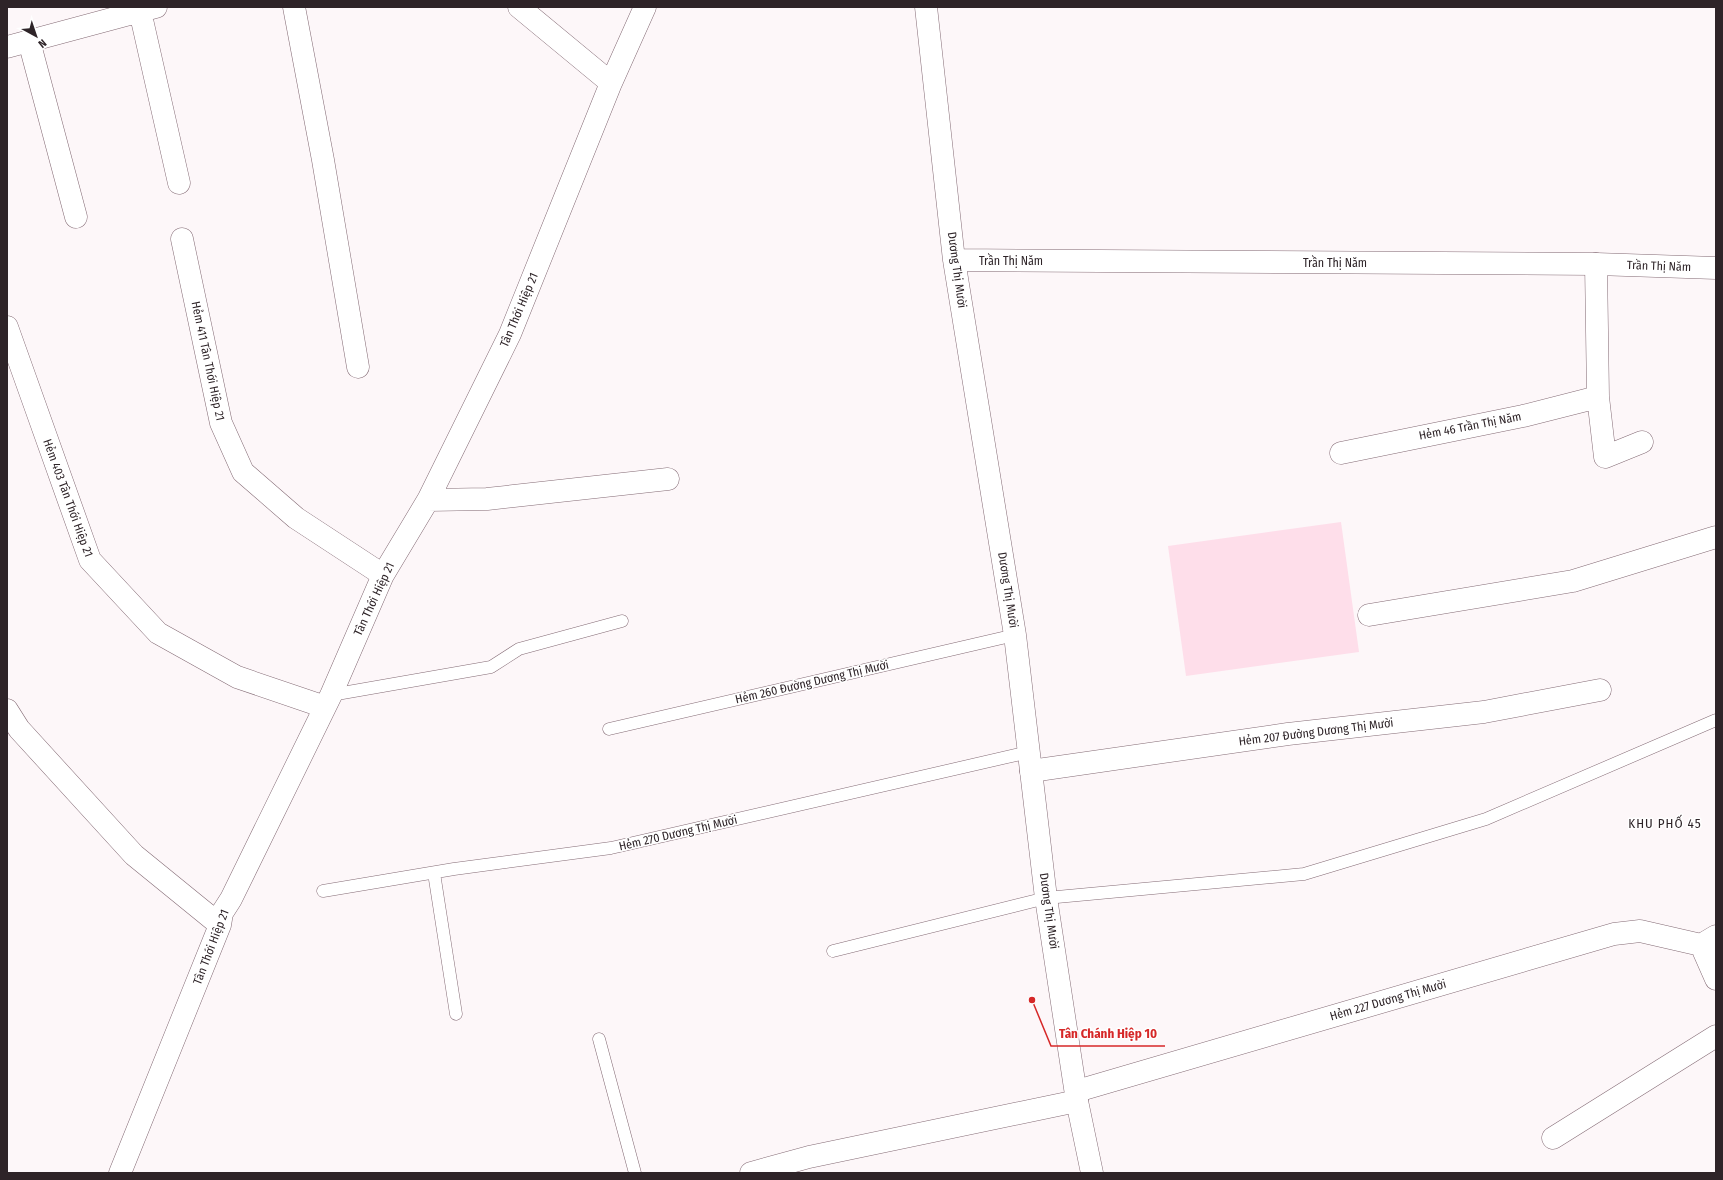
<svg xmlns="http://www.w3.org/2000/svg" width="1723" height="1180" viewBox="0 0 1723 1180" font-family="'Fira Sans Condensed',sans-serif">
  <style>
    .green { fill: #fedeea }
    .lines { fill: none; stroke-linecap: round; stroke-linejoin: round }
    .lane-casing { stroke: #846b75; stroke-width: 13 }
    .street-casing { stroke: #846b75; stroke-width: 23 }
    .secondary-casing { stroke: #846b75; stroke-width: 23 }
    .lane { stroke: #fff; stroke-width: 12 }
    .street { stroke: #fff; stroke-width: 22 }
    .secondary { stroke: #fff; stroke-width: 22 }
    .labels { text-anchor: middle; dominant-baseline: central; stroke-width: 3; stroke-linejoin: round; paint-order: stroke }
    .street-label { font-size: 12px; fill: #2e2428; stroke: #fff }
    .neighbourhood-label { font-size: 13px; letter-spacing: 1px; fill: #2e2428; stroke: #fff }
    .leader { fill: none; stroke: #d62828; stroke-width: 1.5 }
    .callout-dot { fill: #d62828; stroke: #fff; stroke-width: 1.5 }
    .callout-label { font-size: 13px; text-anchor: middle; font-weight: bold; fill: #d62828; stroke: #fff; stroke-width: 3; stroke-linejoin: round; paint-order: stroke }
  </style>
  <rect width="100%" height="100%" fill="#fdf7f9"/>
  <path class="green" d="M1341,522L1359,652L1186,676L1168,546Z"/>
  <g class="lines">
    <g class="lane-casing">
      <path id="lane" d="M331,695L491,667L519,649L622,621
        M609,729L1015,635
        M434,873L456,1014
        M323,891L454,869L611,848L1029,752
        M833,951L1046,898L1304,874L1486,819L1716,720
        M599,1039L635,1173"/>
    </g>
    <g class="street-casing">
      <path id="street" d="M294,7L323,160L358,367
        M519,7L611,83
        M140,11L179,183
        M29,41L76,217
        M7,47L156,7
        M182,239L221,423L243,472L296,518L383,575
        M1596,264L1598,397L1605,457L1642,442
        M7,327L90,560L158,633L237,677L325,707
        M1341,453L1523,416L1598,397
        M428,500L487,499L668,479
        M1369,615L1573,581L1716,537
        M7,710L19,729L134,855L220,925
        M1031,771L1288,734L1484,712L1600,690
        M1716,936L1701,945L1716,979
        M1077,1091L1614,934L1640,931L1701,945
        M1553,1138L1716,1036
        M120,1173L220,925L222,913L231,899L331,695L383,575L428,500L510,334L611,83L645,7
        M751,1173L809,1157L1077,1101"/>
    </g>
    <g class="secondary-casing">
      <path id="secondary" d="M926,7L954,260L1015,635L1046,898L1077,1101L1092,1173
        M954,260L1596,264L1716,268"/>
    </g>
    <use href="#lane" class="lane"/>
    <use href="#street" class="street"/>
    <use href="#secondary" class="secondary"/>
  </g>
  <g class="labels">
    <g class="street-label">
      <text x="1011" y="261">Trần Thị Năm</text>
      <text x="1335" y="263">Trần Thị Năm</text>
      <text transform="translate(1659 266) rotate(2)">Trần Thị Năm</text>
      <text transform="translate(957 270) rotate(82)">Dương Thị Mười</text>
      <text transform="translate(519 310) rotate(-67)">Tân Thới Hiệp 21</text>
      <text transform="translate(208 361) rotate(78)">Hẻm 411 Tân Thới Hiệp 21</text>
      <text transform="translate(1470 426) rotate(-11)">Hẻm 46 Trần Thị Năm</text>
      <text transform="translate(68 498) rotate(70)">Hẻm 403 Tân Thới Hiệp 21</text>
      <text transform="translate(1008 590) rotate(81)">Dương Thị Mười</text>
      <text transform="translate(374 599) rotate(-65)">Tân Thới Hiệp 21</text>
      <text transform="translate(812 682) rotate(-13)">Hẻm 260 Đường Dương Thị Mười</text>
      <text transform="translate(1316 732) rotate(-7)">Hẻm 207 Đường Dương Thị Mười</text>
      <text transform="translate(678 833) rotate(-13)">Hẻm 270 Dương Thị Mười</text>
      <text transform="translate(1049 911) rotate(82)">Dương Thị Mười</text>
      <text transform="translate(211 947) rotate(-69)">Tân Thới Hiệp 21</text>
      <text transform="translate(1388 1000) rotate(-16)">Hẻm 227 Dương Thị Mười</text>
    </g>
    <g class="neighbourhood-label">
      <text x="1665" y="823">KHU PHỐ 45</text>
    </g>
  </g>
  <path class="leader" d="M1032 1000L1051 1046H1165"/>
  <circle class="callout-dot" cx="1032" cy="1000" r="4"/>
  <g class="callout-label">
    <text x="1108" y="1038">Tân Chánh Hiệp 10</text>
  </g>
  <rect width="1723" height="1180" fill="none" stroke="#2e2428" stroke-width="16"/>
  <g transform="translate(36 36) rotate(140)" stroke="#ffffff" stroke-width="3" paint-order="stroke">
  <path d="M0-3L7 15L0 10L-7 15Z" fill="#2e2428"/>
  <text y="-6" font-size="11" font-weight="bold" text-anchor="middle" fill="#2e2428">N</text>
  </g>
</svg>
